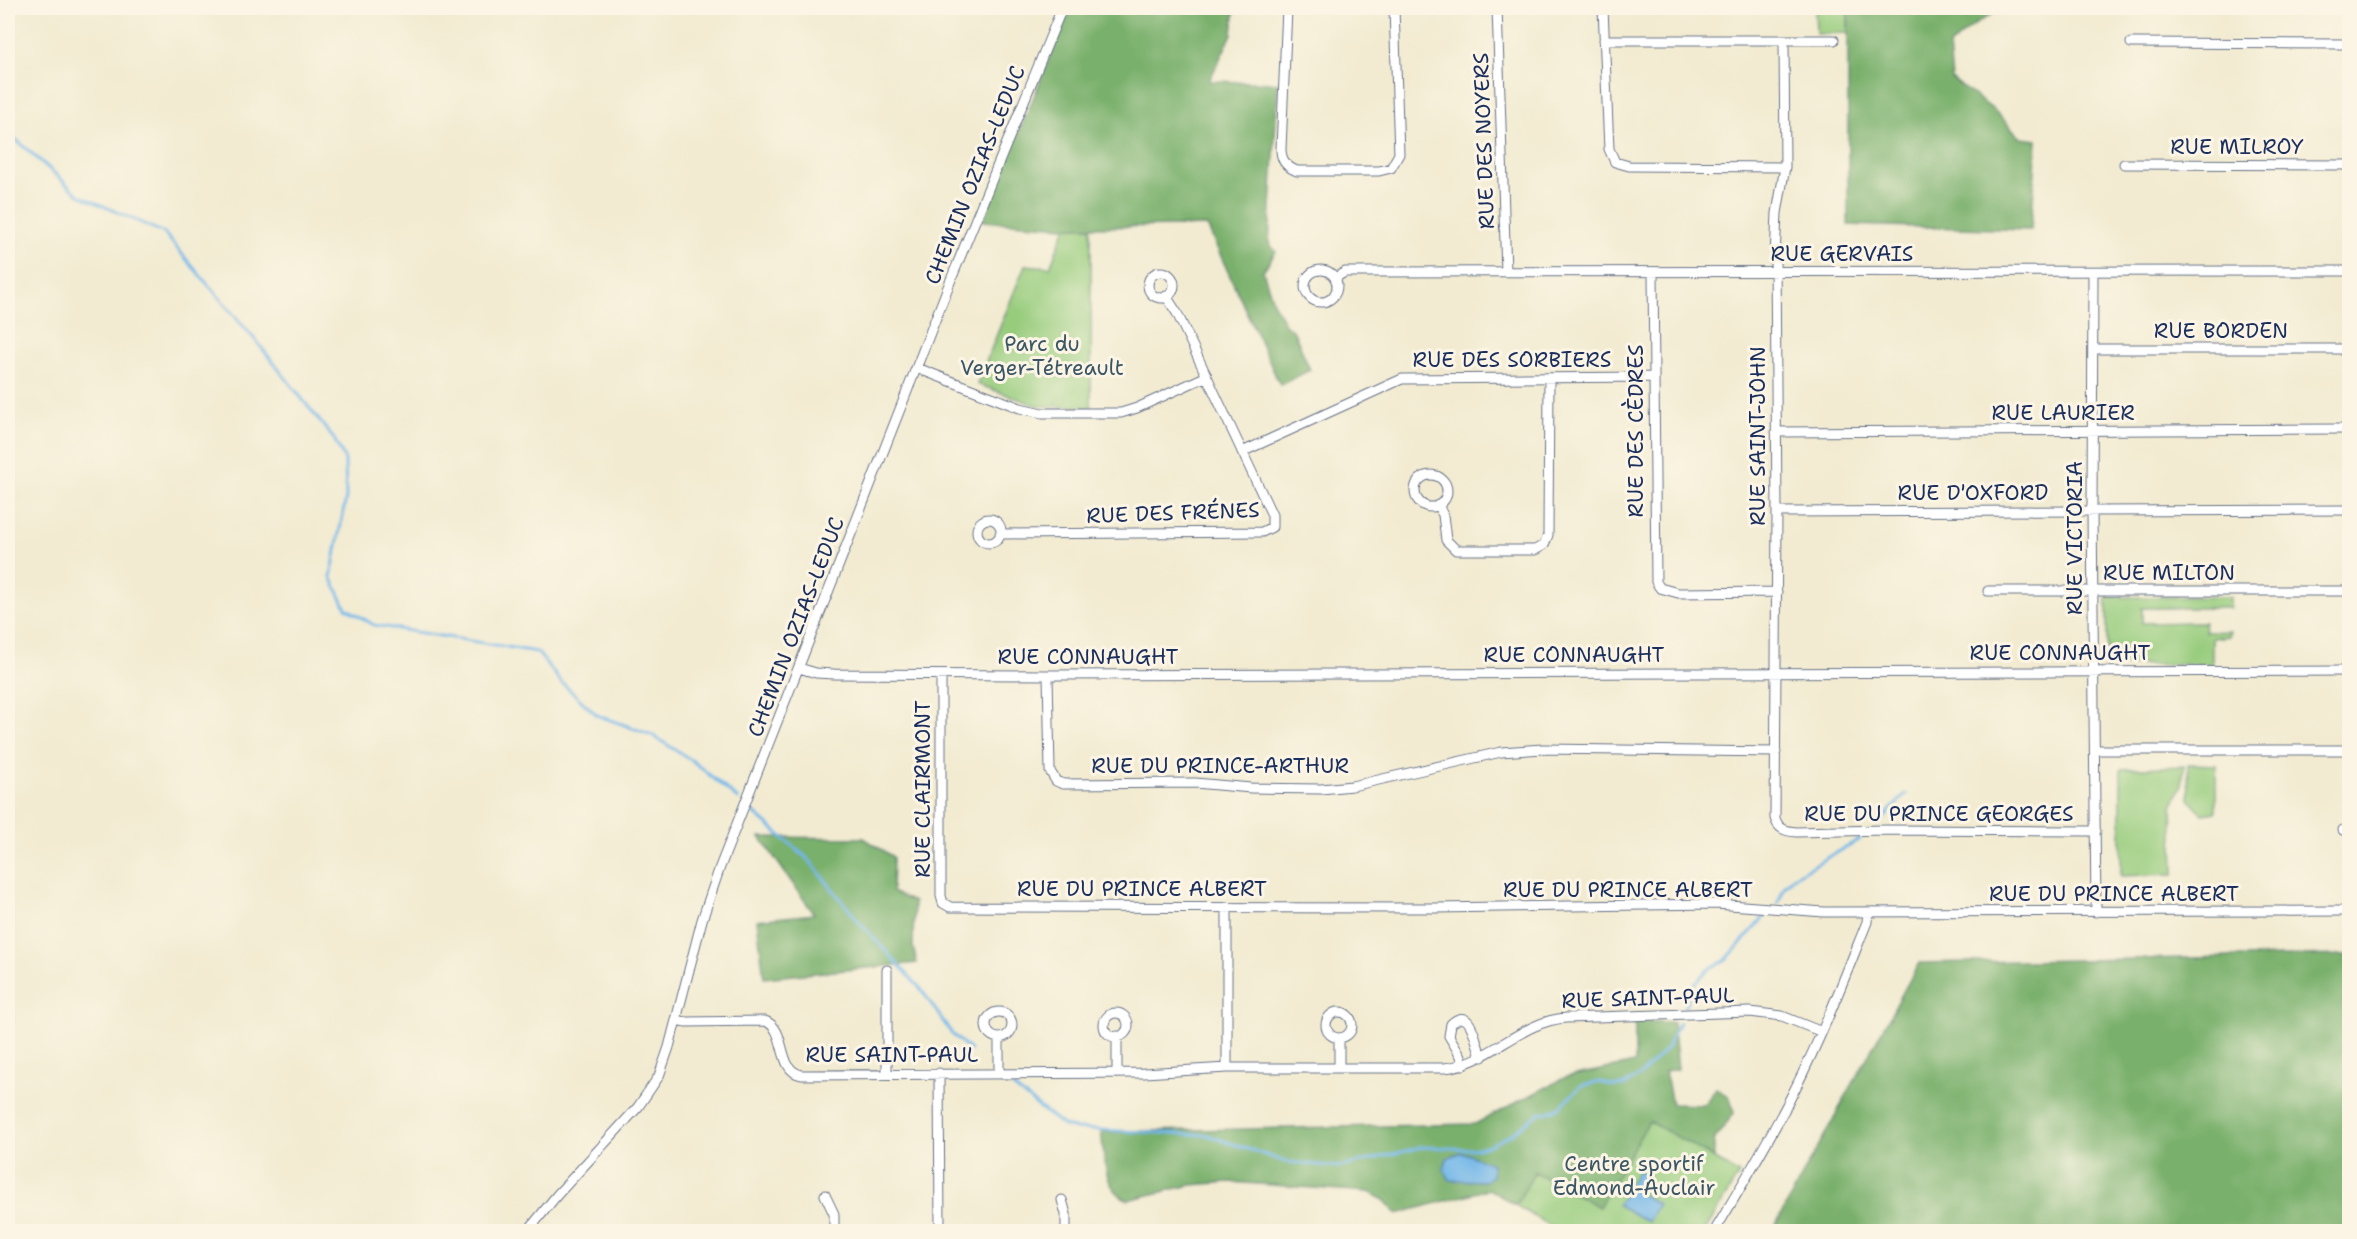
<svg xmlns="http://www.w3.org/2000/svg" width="2357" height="1239" viewBox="0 0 2357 1239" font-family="'Shantell Sans',sans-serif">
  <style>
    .green { fill: #97cc7d; stroke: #597e6e; stroke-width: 1.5 }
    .forest { fill: #79b06c; stroke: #4a7065; stroke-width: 1.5 }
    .water { fill: #73b7e9; stroke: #4773a4; stroke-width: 1.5 }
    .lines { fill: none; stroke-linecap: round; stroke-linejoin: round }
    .stream { stroke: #73b7e9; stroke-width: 3 }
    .minor-casing { stroke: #667186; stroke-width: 11 }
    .minor { stroke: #fff; stroke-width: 9 }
    .labels { text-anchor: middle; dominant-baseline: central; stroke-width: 6; stroke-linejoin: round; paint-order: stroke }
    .street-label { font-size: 21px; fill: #1b2f5e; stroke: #fcf5e5 }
    .park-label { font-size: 21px; fill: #3a5666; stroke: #fcf5e5 }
  </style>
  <rect width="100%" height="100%" fill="#fcf5e5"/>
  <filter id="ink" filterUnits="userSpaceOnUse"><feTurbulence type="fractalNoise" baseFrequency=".0167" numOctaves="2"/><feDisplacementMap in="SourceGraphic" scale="12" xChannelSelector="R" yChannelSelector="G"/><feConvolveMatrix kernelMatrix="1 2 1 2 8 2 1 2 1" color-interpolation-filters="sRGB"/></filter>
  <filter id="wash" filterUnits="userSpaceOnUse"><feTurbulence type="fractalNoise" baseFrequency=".008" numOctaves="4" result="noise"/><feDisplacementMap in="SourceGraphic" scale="24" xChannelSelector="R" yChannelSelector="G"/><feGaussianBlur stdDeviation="1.35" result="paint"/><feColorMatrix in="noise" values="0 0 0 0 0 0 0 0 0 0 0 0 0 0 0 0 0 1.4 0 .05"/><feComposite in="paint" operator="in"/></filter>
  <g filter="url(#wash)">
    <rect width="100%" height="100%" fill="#f2ebd1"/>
    <path class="green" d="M1815,8H1848V33L1816,34Z
      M1066,227H1091V407L1038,406L977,384L1025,265L1050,267Z
      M2107,597H2230V608H2142V623L2204,622L2205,632L2230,631L2229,636L2212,638V664L2107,665Z
      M2188,764L2216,765V812L2203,814L2189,799Z
      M2184,766L2182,785L2172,806L2174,874L2121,876V769Z
      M1637,1111L1739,1174L1705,1231H1558L1489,1189Z"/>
    <path class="forest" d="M1070,8H1235L1232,34L1209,81L1278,83L1269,244L1276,251L1263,271L1273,302L1285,324L1294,332L1310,370L1280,385L1207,226L1066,227L983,221Z
      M1848,8H2002L1974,25L1949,46L1952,79L1995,111L2021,138L2037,140L2031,230L1848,225Z
      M760,837L864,838L893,857L892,892L914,902L913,947L917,963L764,978L757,920L814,914Z
      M2349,955V1231H1772L1919,963Z
      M1635,1021L1673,1022L1678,1069L1665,1071L1672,1104L1704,1105L1716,1088L1730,1098L1734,1113L1714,1140V1158L1649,1121L1599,1207L1535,1172L1516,1205L1489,1189L1397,1214L1384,1200L1369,1192L1230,1182L1191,1185L1128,1200C1102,1189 1105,1156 1101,1132L1475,1124L1566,1077L1635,1063Z"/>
    <path class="water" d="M1462,1152L1492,1164V1176L1485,1181L1450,1180L1444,1170L1447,1158Z
      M1638,1170L1649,1176L1639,1193L1658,1204L1648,1222L1618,1205Z"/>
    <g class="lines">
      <path class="stream" d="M8,125L13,137L79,195L164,233L257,342L334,439L345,460L346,497L331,577L346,608L374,625L537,652L562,683L597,715L652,735L694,762L738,799
        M753,812L809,860L859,922L921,989L952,1034L970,1050
        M1878,824L1906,794
        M1778,903L1785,886L1793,877L1860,839
        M1685,1007L1695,983L1710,968L1725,961L1765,916
        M1013,1087L1064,1126L1077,1129L1207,1135L1286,1162L1340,1167L1422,1147L1473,1149L1490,1145L1511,1134L1539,1113L1550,1112L1560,1107L1581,1086L1600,1082L1612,1086H1623L1642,1074L1667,1048L1679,1022"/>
    </g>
  </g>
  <g filter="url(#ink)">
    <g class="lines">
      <g class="minor-casing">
        <path id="minor" d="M1287,8L1281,149C1281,160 1286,167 1297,171H1379L1391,168L1399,154L1394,8
          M1497,8L1506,272
          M1603,8L1609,149L1615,162L1629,166L1785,167
          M1604,40H1834
          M1784,40L1785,167L1777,213L1775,257L1777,512L1775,818C1778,829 1785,831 1796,832L1884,830L2096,831
          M2131,43L2350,44
          M2124,164L2350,165
          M1305 286a16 16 0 1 1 32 0a16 16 0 1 1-32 0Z
          M1148 285a13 13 0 1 1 26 0a13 13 0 1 1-26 0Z
          M1653,272L1656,582L1660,588L1678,593L1777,592
          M2093,272L2092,510L2096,912
          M1335,278L1345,272L2350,271
          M2093,349H2350
          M917,368L1020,408L1042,413H1121L1137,408L1207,376
          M1776,432L2350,429
          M1242,452L1402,379L1654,377
          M1415 491a16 16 0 1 1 32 0a16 16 0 1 1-32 0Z
          M1438,505L1443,515L1446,540L1456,550H1535L1544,545L1548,535L1549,378
          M1777,512L2350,510
          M977 531a12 12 0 1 1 24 0a12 12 0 1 1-24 0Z
          M1000,534L1262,532L1272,527V515L1177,313L1166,296
          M1988,591H2350
          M799,668L816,673L834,674L1048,675L2350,671
          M941,675V896L943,903L950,907L1436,908L1716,904L1824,912L2350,911
          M1048,675L1050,771L1056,781L1063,784L1195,783L1251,788L1321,789L1352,786L1501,752L1543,749L1776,752
          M2095,750H2350
          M2343,830H2350
          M986 1025a13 13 0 1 1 26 0a13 13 0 1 1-26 0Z
          M1326 1025a13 13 0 1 1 26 0a13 13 0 1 1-26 0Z
          M1104 1025a12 12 0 1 1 24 0a12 12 0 1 1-24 0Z
          M676,1020L686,1022L765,1021C788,1029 776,1071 802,1075L1144,1073L1227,1068H1444C1489,1064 1520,1021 1566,1018L1750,1012L1782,1016L1822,1032
          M1463,1065L1461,1056L1449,1036L1451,1024C1473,1004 1475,1045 1482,1057
          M1227,1068V907
          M1339,1068V1038
          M939,1073L940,1232
          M999,1073V1038
          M1117,1073V1036
          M887,1074V970
          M825,1195L834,1214V1232
          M1062,1200L1066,1214V1232
          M527,1232L557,1195L638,1107L659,1076L669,1047L702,920L720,867L950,282L1062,8
          M1714,1232C1742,1185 1770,1139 1794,1091C1822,1036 1844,979 1867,922L1868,912"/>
      </g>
      <use href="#minor" class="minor"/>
    </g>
  </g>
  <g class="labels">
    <g class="street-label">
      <text transform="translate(1484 141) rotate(-92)">RUE DES NOYERS</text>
      <text x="2237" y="147">RUE MILROY</text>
      <text transform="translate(975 175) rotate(-68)">CHEMIN OZIAS-LEDUC</text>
      <text x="1842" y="254">RUE GERVAIS</text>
      <text x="2221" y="331">RUE BORDEN</text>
      <text x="1512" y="360">RUE DES SORBIERS</text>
      <text x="2063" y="413">RUE LAURIER</text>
      <text transform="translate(1636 431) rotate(-90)">RUE DES CÈDRES</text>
      <text transform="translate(1758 436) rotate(-90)">RUE SAINT-JOHN</text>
      <text x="1973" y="493">RUE D'OXFORD</text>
      <text transform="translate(1173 513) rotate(-2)">RUE DES FRÉNES</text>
      <text transform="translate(2075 538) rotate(-90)">RUE VICTORIA</text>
      <text x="2169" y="573">RUE MILTON</text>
      <text transform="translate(796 627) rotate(-69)">CHEMIN OZIAS-LEDUC</text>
      <text x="2060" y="653">RUE CONNAUGHT</text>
      <text x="1574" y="655">RUE CONNAUGHT</text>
      <text x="1088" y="657">RUE CONNAUGHT</text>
      <text x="1220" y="766">RUE DU PRINCE-ARTHUR</text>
      <text transform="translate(923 789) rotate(-90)">RUE CLAIRMONT</text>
      <text x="1939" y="814">RUE DU PRINCE GEORGES</text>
      <text x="1142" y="889">RUE DU PRINCE ALBERT</text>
      <text x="1628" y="890">RUE DU PRINCE ALBERT</text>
      <text x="2114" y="894">RUE DU PRINCE ALBERT</text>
      <text transform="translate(1648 998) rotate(-2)">RUE SAINT-PAUL</text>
      <text x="892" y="1055">RUE SAINT-PAUL</text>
    </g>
    <g class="park-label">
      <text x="1042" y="344">Parc du<tspan x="1042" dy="24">Verger-Tétreault</tspan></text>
      <text x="1634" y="1164">Centre sportif<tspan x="1634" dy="24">Edmond-Auclair</tspan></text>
    </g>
  </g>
  <rect width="2357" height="1239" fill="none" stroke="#fcf5e5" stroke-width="30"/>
</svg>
